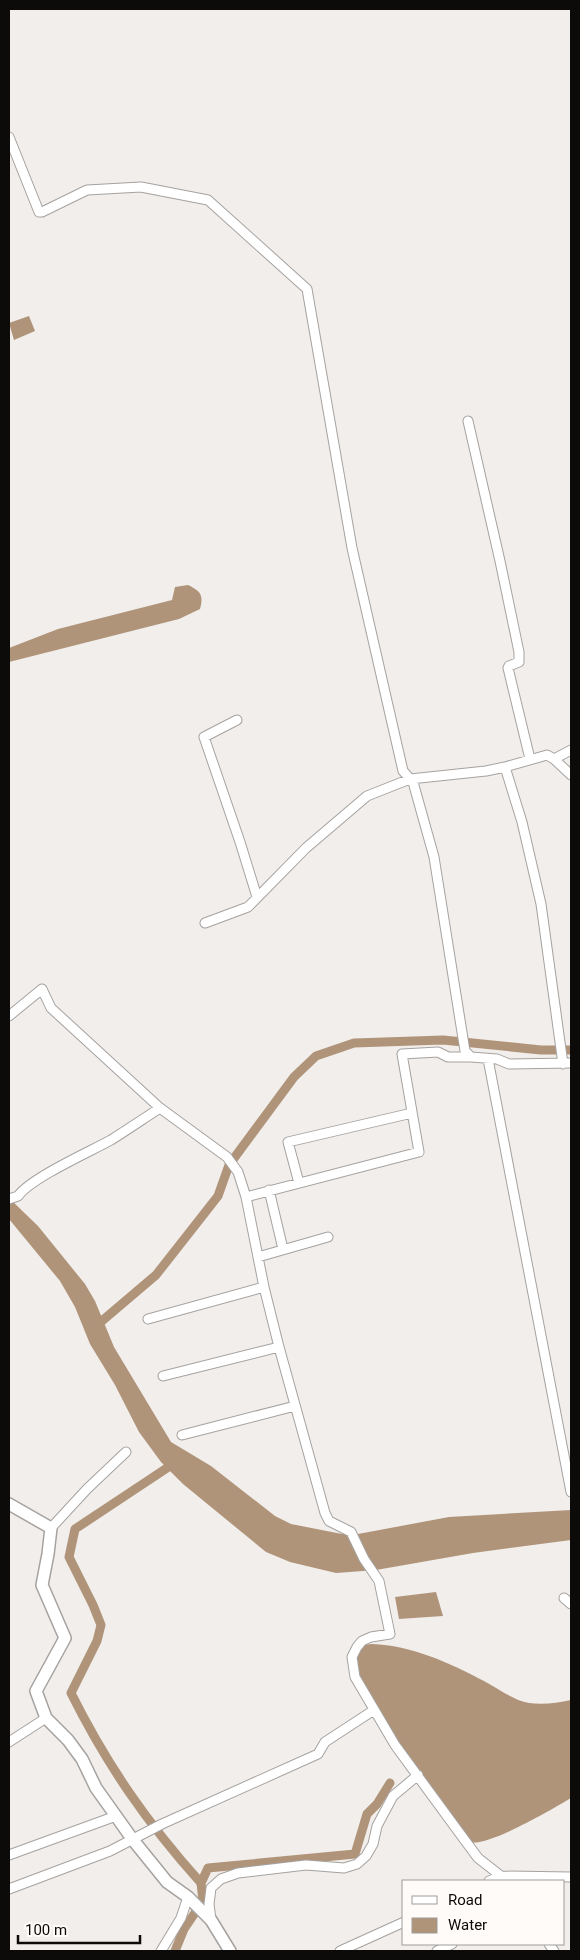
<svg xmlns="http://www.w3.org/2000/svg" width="580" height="1960" viewBox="0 0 580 1960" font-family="Roboto,sans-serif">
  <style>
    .water { fill: #b0947a }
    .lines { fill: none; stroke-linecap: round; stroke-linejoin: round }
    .canal { stroke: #b0947a; stroke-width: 9 }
    .street-casing { stroke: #a5a2a0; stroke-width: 11 }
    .secondary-casing { stroke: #a5a2a0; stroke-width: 14 }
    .street { stroke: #fff; stroke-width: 9 }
    .secondary { stroke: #fff; stroke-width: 11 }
  </style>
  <rect width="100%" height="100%" fill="#f1eeeb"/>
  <path class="water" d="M29,316L35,331L14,340L9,323Z
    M188,585C200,591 204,594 200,609L179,619L9,662V648L58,629L172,600L175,587Z
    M9,1198L38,1226L85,1284L95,1301L114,1347L171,1442L211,1466L275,1516L291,1524L342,1534H358L449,1517L571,1510V1540L473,1553L376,1570L336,1573L290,1562L266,1552L183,1484L161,1462L139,1432L115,1385L90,1344L75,1307L60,1281L9,1219Z
    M436,1592L443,1616L399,1619L395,1597Z
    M372,1644C411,1645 450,1663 484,1681C499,1689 513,1700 529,1703C543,1705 557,1703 571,1700V1798C554,1808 487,1848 469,1842L396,1741L359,1679L355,1658L363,1645Z"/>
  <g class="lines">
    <path class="canal" d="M96,1326L156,1275L218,1196L229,1165L294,1077L316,1056L354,1043L443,1040L541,1050H571
      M176,1462L75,1529L69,1557L93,1605L101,1625L97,1641L71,1693C107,1765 147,1823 201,1883
      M175,1951L184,1929L203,1901L201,1883L208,1868L355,1854L367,1814L377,1804L390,1783"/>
    <g class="street-casing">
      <path id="street" d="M9,137L39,212H42L87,190L141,187L208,200L307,289L352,548L403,771L413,782L434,857L465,1051L471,1057L497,1059L509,1064L571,1063
        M468,421L500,561L519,652V662L509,666L508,668L530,759
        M237,720L204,737L240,842L257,897
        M554,759L571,750
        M505,767L547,755L554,759L571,775
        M205,923L248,907L306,848L367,796L410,779L486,771L505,767L522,822L541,904L563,1064
        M9,1016L42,989L51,1008L160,1108L227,1157L238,1172L246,1197L264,1287L279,1347L325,1513L329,1521L351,1532L364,1559L379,1581L390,1634L371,1637L362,1641L357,1647L352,1657L355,1677L395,1745L458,1831L478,1858L501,1876L505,1881
        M488,1059L571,1492
        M299,1183L288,1142L412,1113
        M269,1190L283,1249
        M246,1197L419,1152L402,1054L438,1052L448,1057H471
        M9,1199L18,1196C31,1178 89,1152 111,1140C127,1130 143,1119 160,1108
        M258,1257L328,1237
        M148,1319L264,1287
        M163,1376L279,1347
        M182,1435L295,1406
        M51,1528L87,1489L126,1452
        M564,1598L571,1604
        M9,1742L46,1718
        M9,1855L116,1816
        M489,1881L501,1876L571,1877
        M9,1889L110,1851L162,1824L318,1754L325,1742L374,1710
        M211,1920L209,1904L211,1888L221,1879L238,1873L306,1865L344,1868L357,1864L366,1856L373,1844L377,1826L393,1796L418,1775
        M549,1944L554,1951
        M161,1951L181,1918L188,1897
        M340,1951L404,1922
        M437,1951L452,1944"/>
    </g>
    <g class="secondary-casing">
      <path id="secondary" d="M9,1504L51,1528L48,1554L42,1585L65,1638L36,1691L46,1718L68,1740L82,1759L96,1788L133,1840L167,1882L188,1897L211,1920L230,1951"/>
    </g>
    <use href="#street" class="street"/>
    <use href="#secondary" class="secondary"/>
  </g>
  <rect width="580" height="1960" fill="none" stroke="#0c0b0a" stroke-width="20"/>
  <rect x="402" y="1880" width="162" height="65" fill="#fffbf9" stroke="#9e9b99"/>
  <rect x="412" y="1896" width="25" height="8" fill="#ffffff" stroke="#9e9b99"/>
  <text x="448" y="1905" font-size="15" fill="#0c0b0a">Road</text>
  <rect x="412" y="1918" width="25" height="15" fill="#b0947a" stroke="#9e9b99"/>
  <text x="448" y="1930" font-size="15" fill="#0c0b0a">Water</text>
  <path d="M18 1935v8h122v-8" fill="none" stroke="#0c0b0a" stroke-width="2.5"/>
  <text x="25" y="1935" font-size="15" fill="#0c0b0a" stroke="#fffbf9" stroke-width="4" paint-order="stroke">100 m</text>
</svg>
